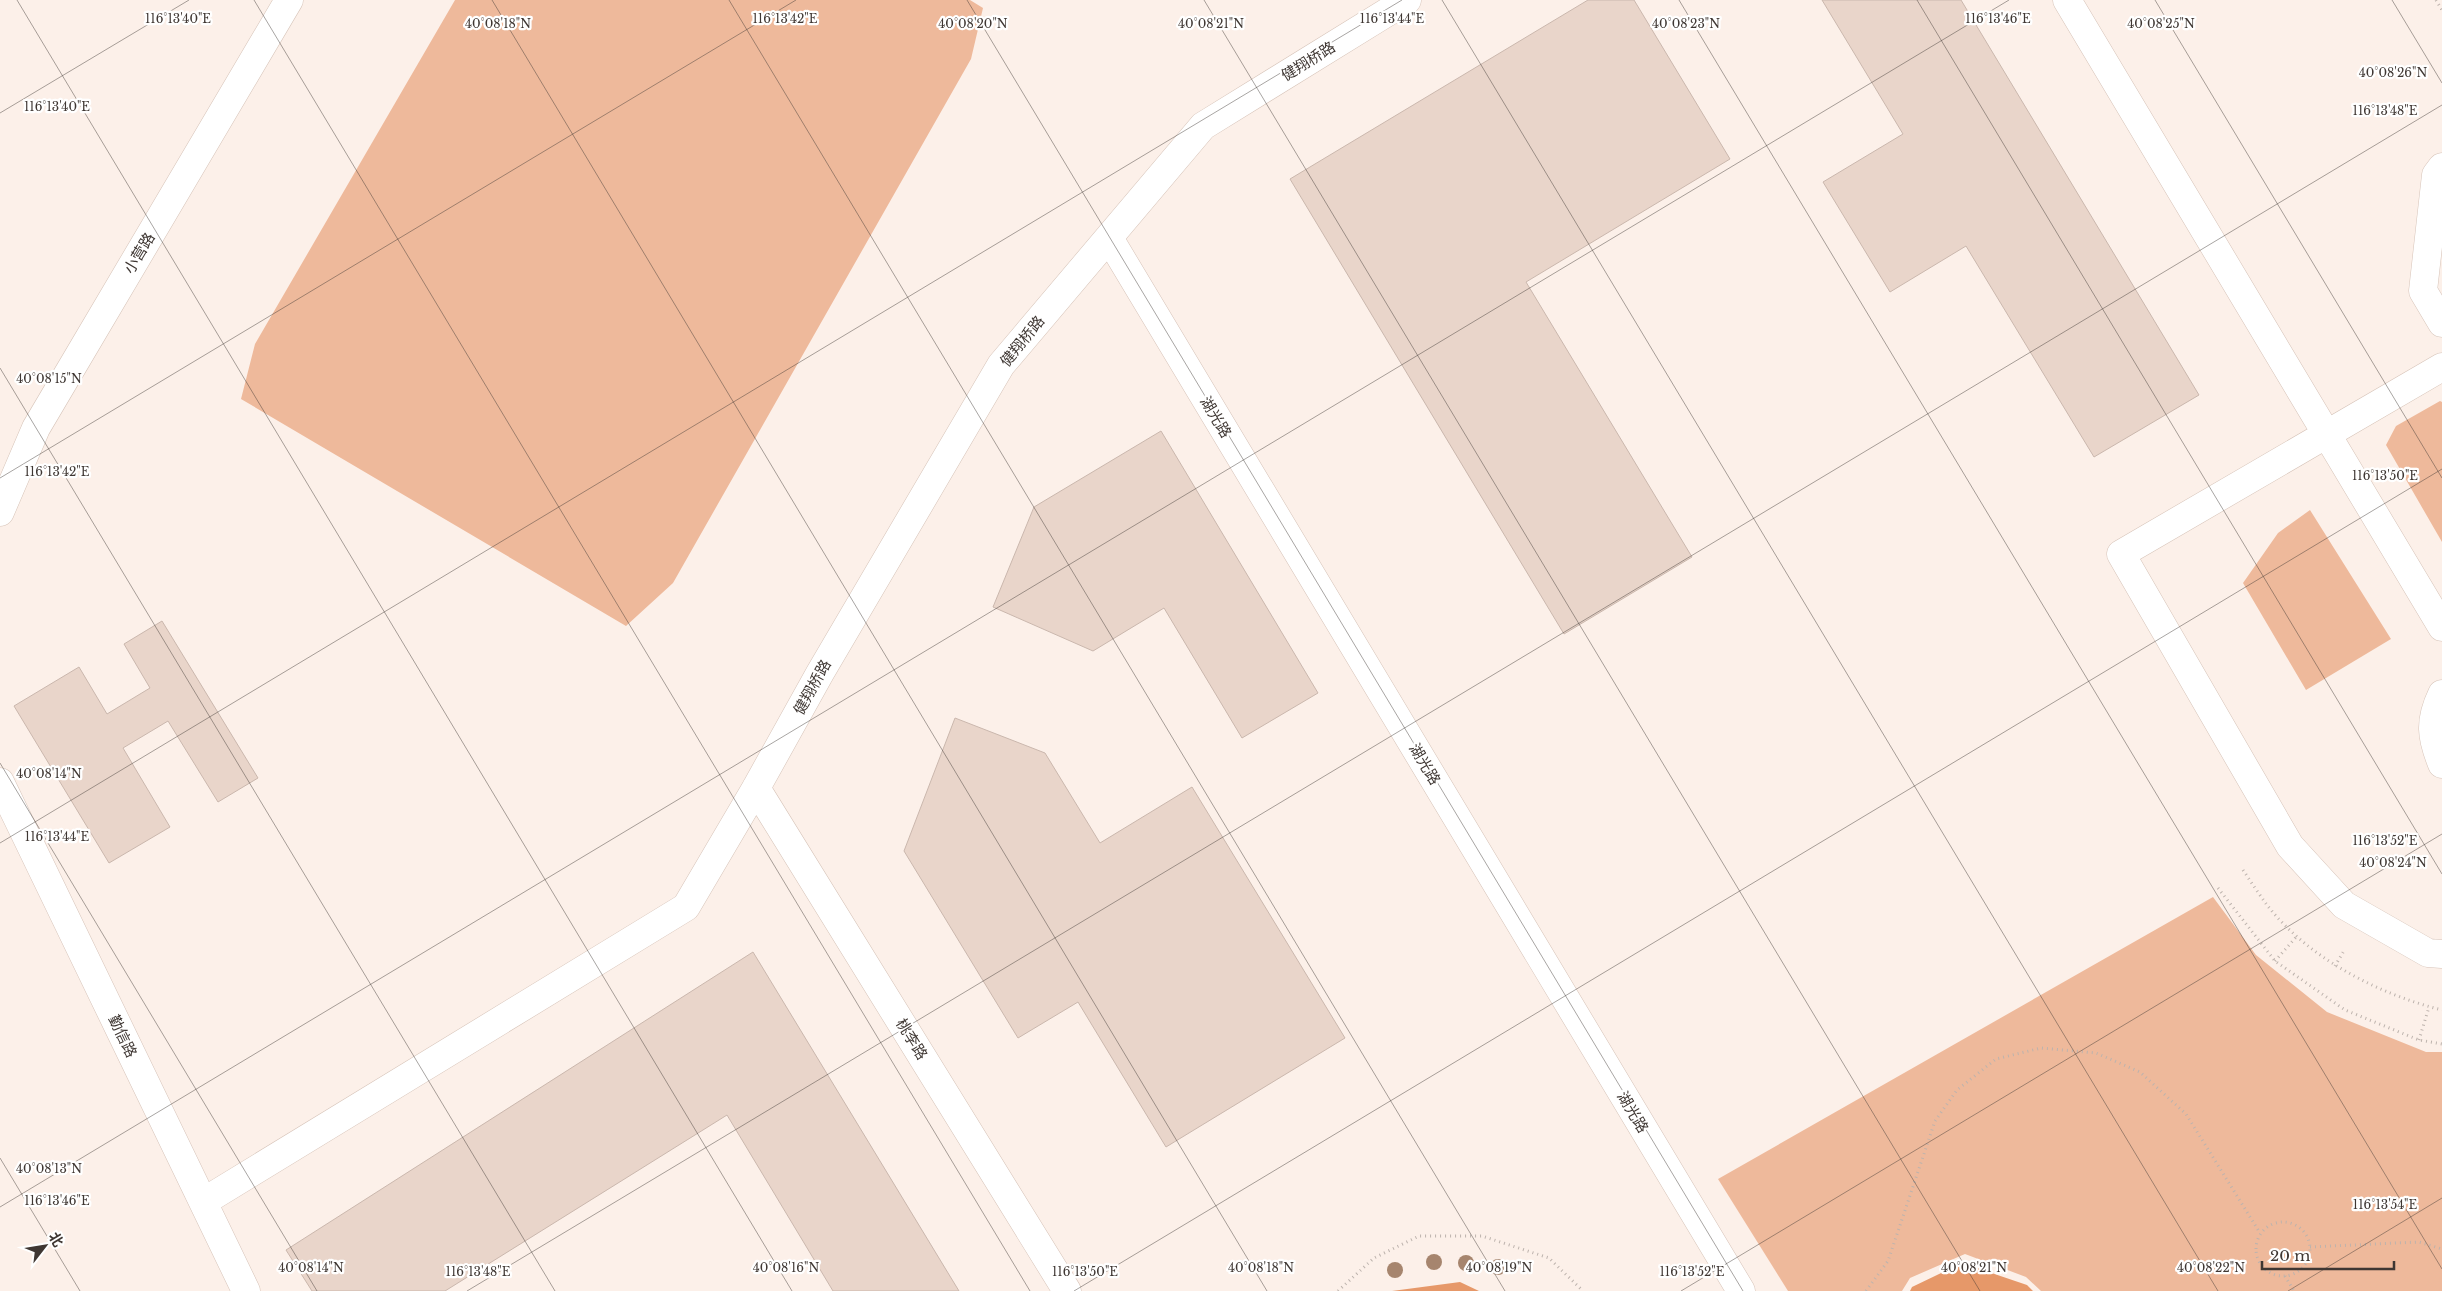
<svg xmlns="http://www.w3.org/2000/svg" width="2442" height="1291" viewBox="0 0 2442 1291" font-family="'Libre Baskerville','Noto Sans SC',serif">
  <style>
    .green { fill: #eeb99b }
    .water { fill: #e69869 }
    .building { fill: #e9d5ca; stroke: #cab7ad }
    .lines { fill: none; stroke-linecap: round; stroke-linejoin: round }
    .minor-casing { stroke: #d6c3b8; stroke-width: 29 }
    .path { stroke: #bdb3ad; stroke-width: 3; stroke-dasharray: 1 4; stroke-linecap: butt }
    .minor { stroke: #fff; stroke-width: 28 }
    .tree { fill: #a6856e }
    .ticks { fill: none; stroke: #3f3733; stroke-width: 1; stroke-opacity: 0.45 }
    .labels { text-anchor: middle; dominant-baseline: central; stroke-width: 4.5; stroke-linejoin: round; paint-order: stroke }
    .street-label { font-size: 15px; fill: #3f3733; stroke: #fff }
    .ticks-label { font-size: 12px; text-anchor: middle; fill: #3f3733; stroke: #fff; stroke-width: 4.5; stroke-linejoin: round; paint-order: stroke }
  </style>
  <rect width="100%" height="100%" fill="#fcf0e9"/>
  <path class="green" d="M455,0H970L983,8L971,59L673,583L626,626L241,399L255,344Z
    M2440,401L2442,402V542L2386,445L2396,426Z
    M2310,510L2391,639L2306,690L2243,583L2278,533Z
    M2213,897L2256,955L2327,1012L2426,1052H2442V1291H2041L2026,1277L1965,1254L1910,1278L1902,1291H1788L1718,1179Z"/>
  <path class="water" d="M1962,1263L2027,1285L2033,1291H1910L1912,1287Z
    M1460,1282L1479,1291H1392Z"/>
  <path class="building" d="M1588,0H1634L1730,159L1526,282L1692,557L1564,634L1290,179Z
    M1822,0H1961L2199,395L2094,457L1966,246L1890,292L1823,182L1903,134Z
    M1161,431L1318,693L1242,738L1164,608L1093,651L993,607L1034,507Z
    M162,621L258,778L218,802L168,721L123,748L170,827L109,863L14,706L79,667L107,714L150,688L124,644Z
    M955,718L1045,753L1100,843L1192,787L1345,1038L1166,1147L1078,1002L1018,1038L904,851Z
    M753,952L959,1291H833L727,1115L445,1291H312L286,1250Z"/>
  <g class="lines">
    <g class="minor-casing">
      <path id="minor" d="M2067,0L2442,627
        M2442,167L2436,175L2423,291L2442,323
        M1109,238L1741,1291
        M2442,367L2121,554L2290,846L2344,905L2428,953L2442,954
        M0,512L36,428L289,0
        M2442,694C2429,721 2431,737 2442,764
        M0,782L246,1291
        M756,788L1067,1291
        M203,1202L686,907L756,788L820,673L1001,365L1203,126L1407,0"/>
    </g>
    <path class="path" d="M2436,0L2442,10
      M2243,870C2251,882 2259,894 2267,905C2308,958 2378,994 2442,1010
      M2218,888L2275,961L2345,1010L2419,1040L2442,1044
      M2275,961L2298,935
      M2335,966L2345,949
      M2419,1040L2429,1007
      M2256 1249a27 27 0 1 1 54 0a27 27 0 1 1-54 0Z
      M2310,1247L2419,1242L2442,1249
      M2285,1276L2294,1291
      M1338,1291L1374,1258L1419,1236H1482L1549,1258L1583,1291
      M1866,1291L1888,1261L1935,1121L1957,1090L1996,1059L2041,1048L2096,1053L2140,1072L2186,1114L2260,1233"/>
    <use href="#minor" class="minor"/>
  </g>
  <g class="tree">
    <circle cx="1434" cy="1262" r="8"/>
    <circle cx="1466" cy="1263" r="8"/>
    <circle cx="1498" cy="1267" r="8"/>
    <circle cx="1395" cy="1270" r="8"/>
  </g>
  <path class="ticks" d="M17,0L792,1291M254,0L1030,1291M492,0L1267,1291M729,0L1505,1291M967,0L1743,1291M1204,0L1980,1291M1442,0L2218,1291M1679,0L2442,1269M1917,0L2442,874M2155,0L2442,478M2392,0L2442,83M0,113L189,0M0,368L555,1291M0,478L796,0M0,763L317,1291M0,843L1402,0M0,1158L80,1291M0,1207L2009,0M467,1291L2442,105M1074,1291L2442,469M1681,1291L2442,834M2288,1291L2442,1198"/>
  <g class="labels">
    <g class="street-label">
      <text transform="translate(1308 61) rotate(-32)">健翔桥路</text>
      <text transform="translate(139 253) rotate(-59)">小营路</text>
      <text transform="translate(1022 341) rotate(-51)">健翔桥路</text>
      <text transform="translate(1216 417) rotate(59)">湖光路</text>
      <text transform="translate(812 687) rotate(-61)">健翔桥路</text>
      <text transform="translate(1425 764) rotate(59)">湖光路</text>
      <text transform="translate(123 1036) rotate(64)">勤信路</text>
      <text transform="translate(912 1039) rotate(58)">桃李路</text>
      <text transform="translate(1633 1112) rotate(59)">湖光路</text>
    </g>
  </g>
  <g class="ticks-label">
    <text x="178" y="23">116°13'40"E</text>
    <text x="785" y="23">116°13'42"E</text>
    <text x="1392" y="23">116°13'44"E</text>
    <text x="1998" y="23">116°13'46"E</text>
    <text x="498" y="28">40°08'18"N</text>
    <text x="973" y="28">40°08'20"N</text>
    <text x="1211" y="28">40°08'21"N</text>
    <text x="1686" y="28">40°08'23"N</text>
    <text x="2161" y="28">40°08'25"N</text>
    <text x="2393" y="77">40°08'26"N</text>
    <text x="57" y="111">116°13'40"E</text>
    <text x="2385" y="115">116°13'48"E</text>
    <text x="49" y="383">40°08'15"N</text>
    <text x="57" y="476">116°13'42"E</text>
    <text x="2385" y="480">116°13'50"E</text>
    <text x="49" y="778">40°08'14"N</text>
    <text x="57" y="841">116°13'44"E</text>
    <text x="2385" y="845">116°13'52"E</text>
    <text x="2393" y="867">40°08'24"N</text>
    <text x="49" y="1173">40°08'13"N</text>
    <text x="57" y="1205">116°13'46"E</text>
    <text x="2385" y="1209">116°13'54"E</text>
    <text x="311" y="1272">40°08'14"N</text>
    <text x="786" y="1272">40°08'16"N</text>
    <text x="1261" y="1272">40°08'18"N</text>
    <text x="1499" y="1272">40°08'19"N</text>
    <text x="1974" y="1272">40°08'21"N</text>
    <text x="2211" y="1272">40°08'22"N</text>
    <text x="478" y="1276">116°13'48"E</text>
    <text x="1085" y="1276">116°13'50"E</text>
    <text x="1692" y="1276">116°13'52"E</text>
  </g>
  <g transform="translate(45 1246) rotate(59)" stroke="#ffffff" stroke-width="4" paint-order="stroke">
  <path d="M0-4L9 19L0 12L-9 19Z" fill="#3f3733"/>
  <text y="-8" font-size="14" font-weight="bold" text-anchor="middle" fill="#3f3733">北</text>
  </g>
  <path d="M2262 1261v8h132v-8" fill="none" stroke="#3f3733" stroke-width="2.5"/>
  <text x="2270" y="1261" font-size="15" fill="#3f3733" stroke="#ffffff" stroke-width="4" paint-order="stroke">20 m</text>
</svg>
